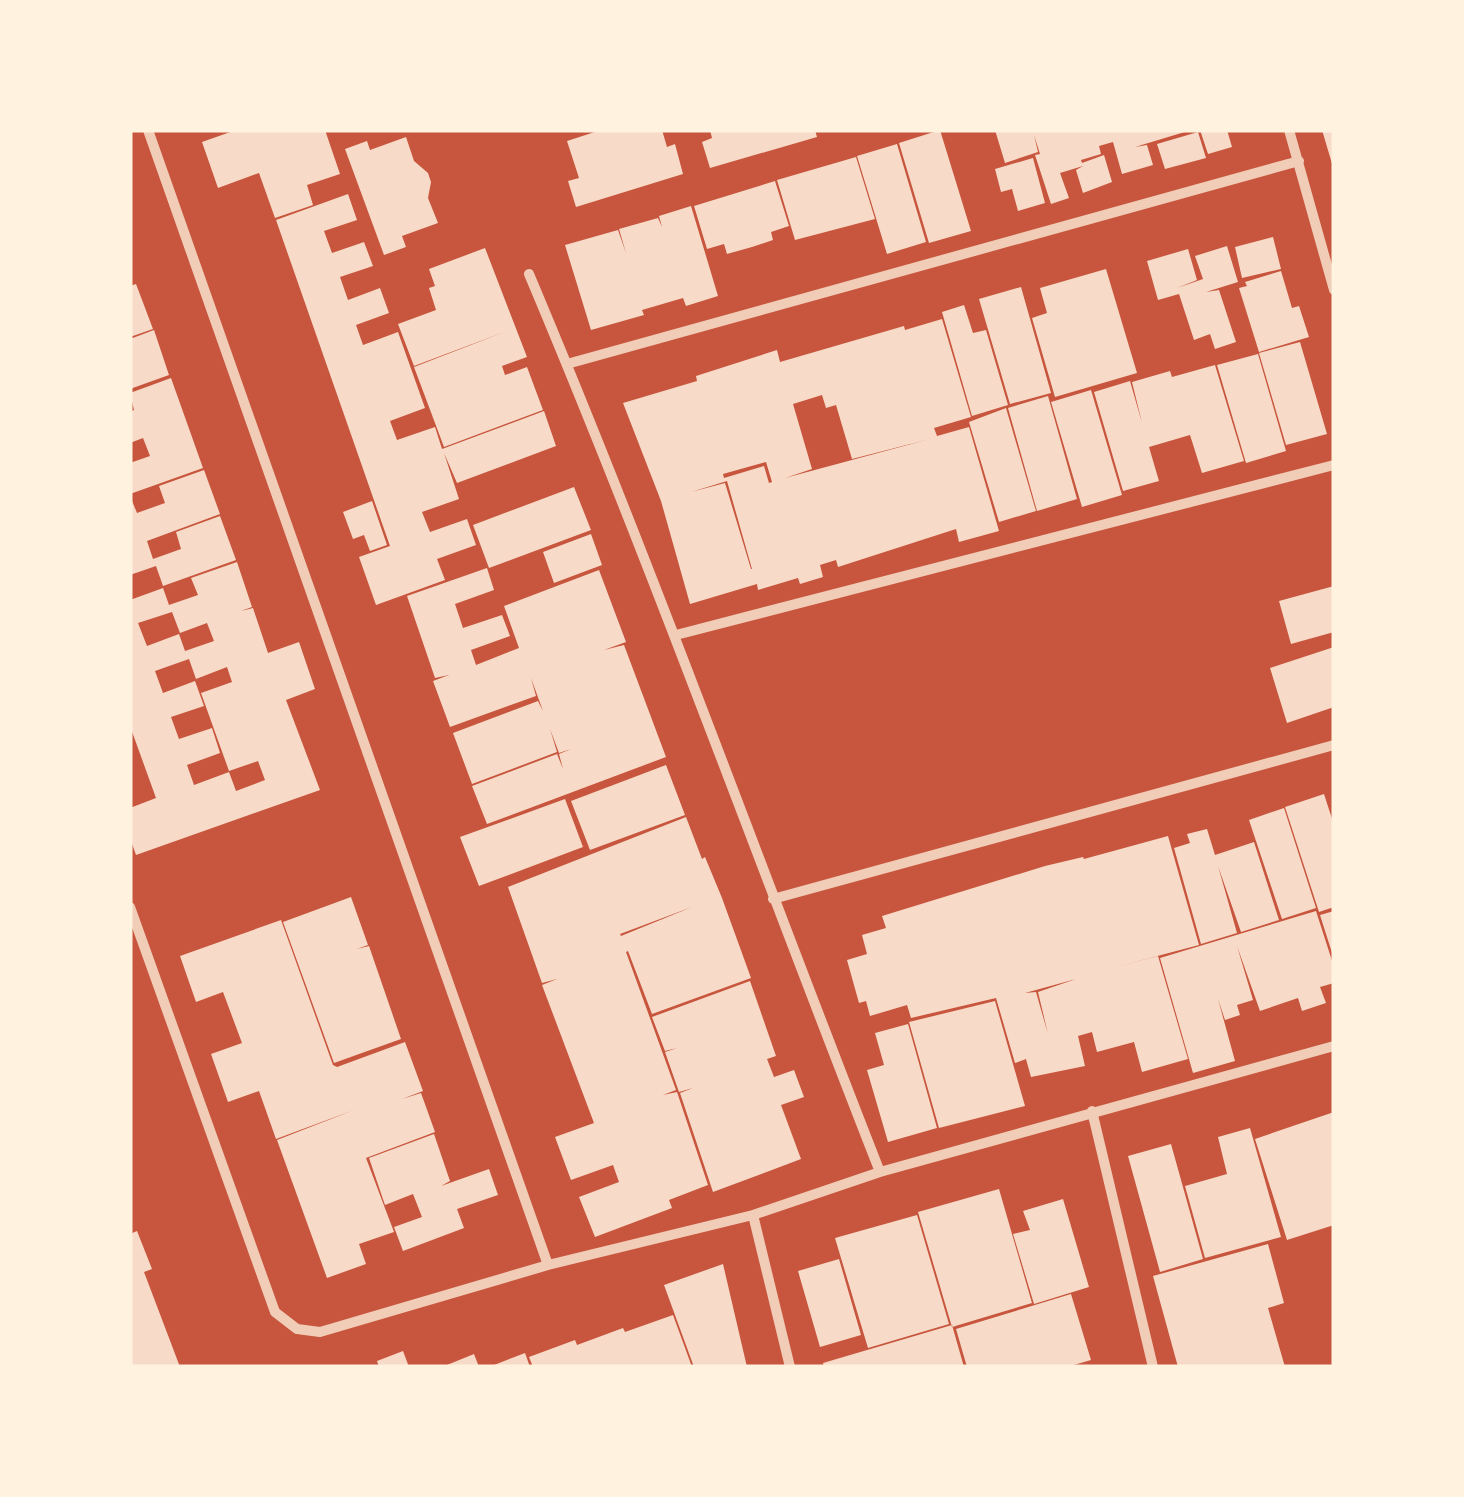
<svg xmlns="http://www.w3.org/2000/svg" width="1464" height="1497" viewBox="0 0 1464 1497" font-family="Jost,sans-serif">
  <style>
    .building { fill: #f7dbc8; fill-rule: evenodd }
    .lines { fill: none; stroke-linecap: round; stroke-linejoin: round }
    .minor { stroke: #f1ccb7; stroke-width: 10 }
  </style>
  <rect width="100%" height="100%" fill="#c8553d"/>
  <path class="building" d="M236,130H325L340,174L307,185L313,205L275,218L259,173L218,188L202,142Z
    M601,130H662L667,147L675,144L683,174L576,207L568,181L579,178L567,141Z
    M710,130H815L817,137L710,168L702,142L712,138Z
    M940,130L971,231L929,243L899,143Z
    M995,130H1188V131L1135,147L1147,145L1153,165L1122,174L1113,142L1099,146L1101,154L1081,160L1082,163L1104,155L1112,182L1083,193L1076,170L1083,166L1060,173L1069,198L1051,204L1035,155L1040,154L1034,135L1038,152L1005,163Z
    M1200,130H1227L1232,147L1208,154Z
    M1322,130H1334V167H1333Z
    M1198,132L1206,158L1165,169L1157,144Z
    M406,137L414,161L428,173L431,182L428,198L438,223L402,236L406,247L384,255L345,149L367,141L370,150Z
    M897,144L926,242L887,254L857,156Z
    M856,157L875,219L795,240L777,180Z
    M1033,158L1045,203L1018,211L1012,189L1001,192L995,169Z
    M775,181L789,226L771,232L773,240L752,247L727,254L724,244L707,249L694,206Z
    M348,194L357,220L324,231L332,253L364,242L373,266L340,277L348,300L380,288L389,313L356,325L363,345L398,332L425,408L390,421L397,440L435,427L442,449L544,411L556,446L457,483L444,453L459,499L422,512L430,532L467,519L476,545L437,559L445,580L376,605L359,557L390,546L276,220Z
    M691,206L718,296L686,306L683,298L642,310L644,315L591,330L565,245L618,230L626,253L619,229L658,218L662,227L659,216Z
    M1273,237L1281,269L1242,278L1235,247Z
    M1227,246L1238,282L1206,292L1219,290L1236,342L1215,349L1210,334L1194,340L1179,294L1158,300L1147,261L1188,249L1197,280L1177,288L1203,279L1195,256Z
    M485,248L527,357L502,366L505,375L527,367L543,410L444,447L414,367L507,331L414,366L398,324L436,310L429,288L435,286L429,269Z
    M1106,269L1137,373L1055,397L1032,318L1047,313L1040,288Z
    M1281,271L1292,308L1299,306L1309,337L1259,352L1239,288L1247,286L1245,282Z
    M136,284L153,329L130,337V286Z
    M1021,287L1051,393L1010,404L979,299Z
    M964,305L973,333L986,330L1008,405L972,416L942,312Z
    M942,319L971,417L934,428L937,436L969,427L999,531L959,542L956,529L838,567L836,560L820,565L823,577L800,584L798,578L758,590L757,584L690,604L661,501L623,403L697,381L696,376L777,350L780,362L904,326L905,330ZM822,395L826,408L836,405L852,459L930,439L785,478L812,469L793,404ZM766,462L772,482L769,483L764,466L724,478L723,474ZM727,481L752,569H751L725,483L691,492Z
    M154,330L169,375L130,389V339Z
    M1300,342L1327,434L1286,445L1259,353Z
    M1258,354L1286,451L1246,463L1217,365Z
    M1215,365L1244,461L1202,473L1190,435L1149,447L1159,481L1123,491L1094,392L1130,381L1142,423L1132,382L1170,371L1172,377Z
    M171,378L203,468L130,494V463L150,456L143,438L130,443V412L134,410L130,393Z
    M1091,390L1122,495L1082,507L1051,402Z
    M1048,396L1077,499L1037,511L1008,408Z
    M1006,408L1036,511L999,522L969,422Z
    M204,470L220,514L147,541L153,559L181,549L176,532L220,516L236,560L163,586L156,566L130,575V496L137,513L165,503L159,486Z
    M574,487L591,530L489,568L473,525Z
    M372,501L387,545L370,551L364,535L353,539L343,512Z
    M591,534L602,565L554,583L543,552Z
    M237,562L252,607L241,611L253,608L268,653L299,642L315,689L286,700L320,790L136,855L130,838V808L156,798L130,726V600L163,588L169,605L198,595L191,578ZM172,612L180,633L207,623L214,641L185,651L179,634L147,646L138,623ZM189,659L196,679L227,667L232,682L201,693L229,771L258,761L265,780L236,791L229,772L194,785L187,765L220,753L212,728L179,739L171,717L204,706L195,681L163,693L155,671Z
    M487,568L494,590L455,604L463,628L502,615L510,636L471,650L476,665L519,648L504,606L599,570L626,642L604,650L624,645L666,757L487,824L472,786L557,754L563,769L559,754L571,749L559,753L550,729L557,752L472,784L453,733L538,701L543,711L531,678L536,696L450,727L433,681L449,675L435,678L407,596Z
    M1334,586V632L1291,644L1279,601Z
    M1334,647V707L1287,723L1270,668Z
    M666,765L685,815L590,850L571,801Z
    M1324,794L1334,825V907L1319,912L1285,807Z
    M565,799L583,847L479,886L460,837Z
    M1284,808L1316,908L1282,919L1249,820Z
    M686,817L702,859L705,857L722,898L751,978L652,1014L628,951L626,952L676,1090L663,1095L677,1092L708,1185L669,1200L672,1208L595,1237L579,1197L619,1182L613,1165L571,1180L555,1137L594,1123L542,985L557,979L542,983L508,887ZM692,907L621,936L620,934Z
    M1207,829L1215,855L1254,842L1279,920L1241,932L1218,866L1237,933L1201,944L1174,848L1190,843L1187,834Z
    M1168,836L1199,945L1112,968L1158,956L1188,1059L1142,1072L1134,1042L1097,1052L1092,1032L1078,1036L1085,1066L1031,1077L1026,1059L1015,1063L996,998L911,1018L907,1005L870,1016L866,1001L859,1003L847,960L867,954L862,935L886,928L882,916L1045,866L1083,857L1084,859ZM1076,979L1038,992L1048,1034L1036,992L1025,993Z
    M351,897L368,945L357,949L369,946L401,1039L334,1063L283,922Z
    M1316,911L1334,967V983L1320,987L1326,1003L1302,1011L1298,998L1260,1011L1237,946L1253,1000L1237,1005L1240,1015L1225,1020L1218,999L1235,1061L1193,1073L1160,958Z
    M1334,911V956H1333L1320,915Z
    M281,920L333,1065L337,1067L405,1042L423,1091L402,1099L421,1093L435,1132L366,1158L394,1232L359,1244L366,1264L327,1278L277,1140L354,1110L276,1139L259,1091L228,1102L211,1054L242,1043L223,992L196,1002L180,956Z
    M750,981L776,1056L767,1059L774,1077L794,1070L804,1097L781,1105L801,1159L713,1192L680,1093L693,1088L679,1092L665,1052L677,1048L665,1051L652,1017Z
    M995,1001L1025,1106L939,1128L909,1022Z
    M908,1024L937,1128L888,1142L867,1070L884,1065L875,1033Z
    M1334,1112V1225L1287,1240L1255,1139Z
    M1250,1128L1281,1237L1205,1258L1185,1186L1227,1174L1218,1137Z
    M434,1134L450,1181L441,1186L489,1169L498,1195L457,1209L464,1228L403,1251L394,1227L422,1217L413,1194L385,1205L369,1158Z
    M1171,1144L1203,1259L1160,1272L1128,1156Z
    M999,1189L1032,1303L952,1327L918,1212Z
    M1063,1199L1089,1287L1034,1304L1013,1234L1030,1230L1023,1211Z
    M917,1215L949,1324L868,1348L835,1238Z
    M137,1231L152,1269L144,1272L180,1367H130V1234Z
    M1268,1244L1284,1303L1268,1308L1285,1367H1178L1153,1276Z
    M839,1259L861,1335L820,1347L798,1271Z
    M723,1264L747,1367H694L664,1285Z
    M1071,1294L1091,1360L1067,1367H967L956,1329Z
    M673,1315L692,1367H533L529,1357L575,1340L577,1345L623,1328L625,1332Z
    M952,1325L964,1367H824L823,1363Z
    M403,1351L409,1367H379L377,1361Z
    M525,1353L530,1367H489Z
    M474,1354L479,1367H442Z"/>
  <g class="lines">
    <path class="minor" d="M148,130L548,1265
      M1289,130L1334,290
      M529,274C654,570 762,872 880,1172
      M567,364L1299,161
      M676,635L1334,465
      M773,899L1334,745
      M130,907L275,1312L297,1329L320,1332L548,1265L753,1215L880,1172L1334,1046
      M1092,1111L1153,1367
      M753,1215L790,1367"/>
  </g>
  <rect width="1464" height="1497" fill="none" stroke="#fff3e0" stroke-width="265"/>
</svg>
